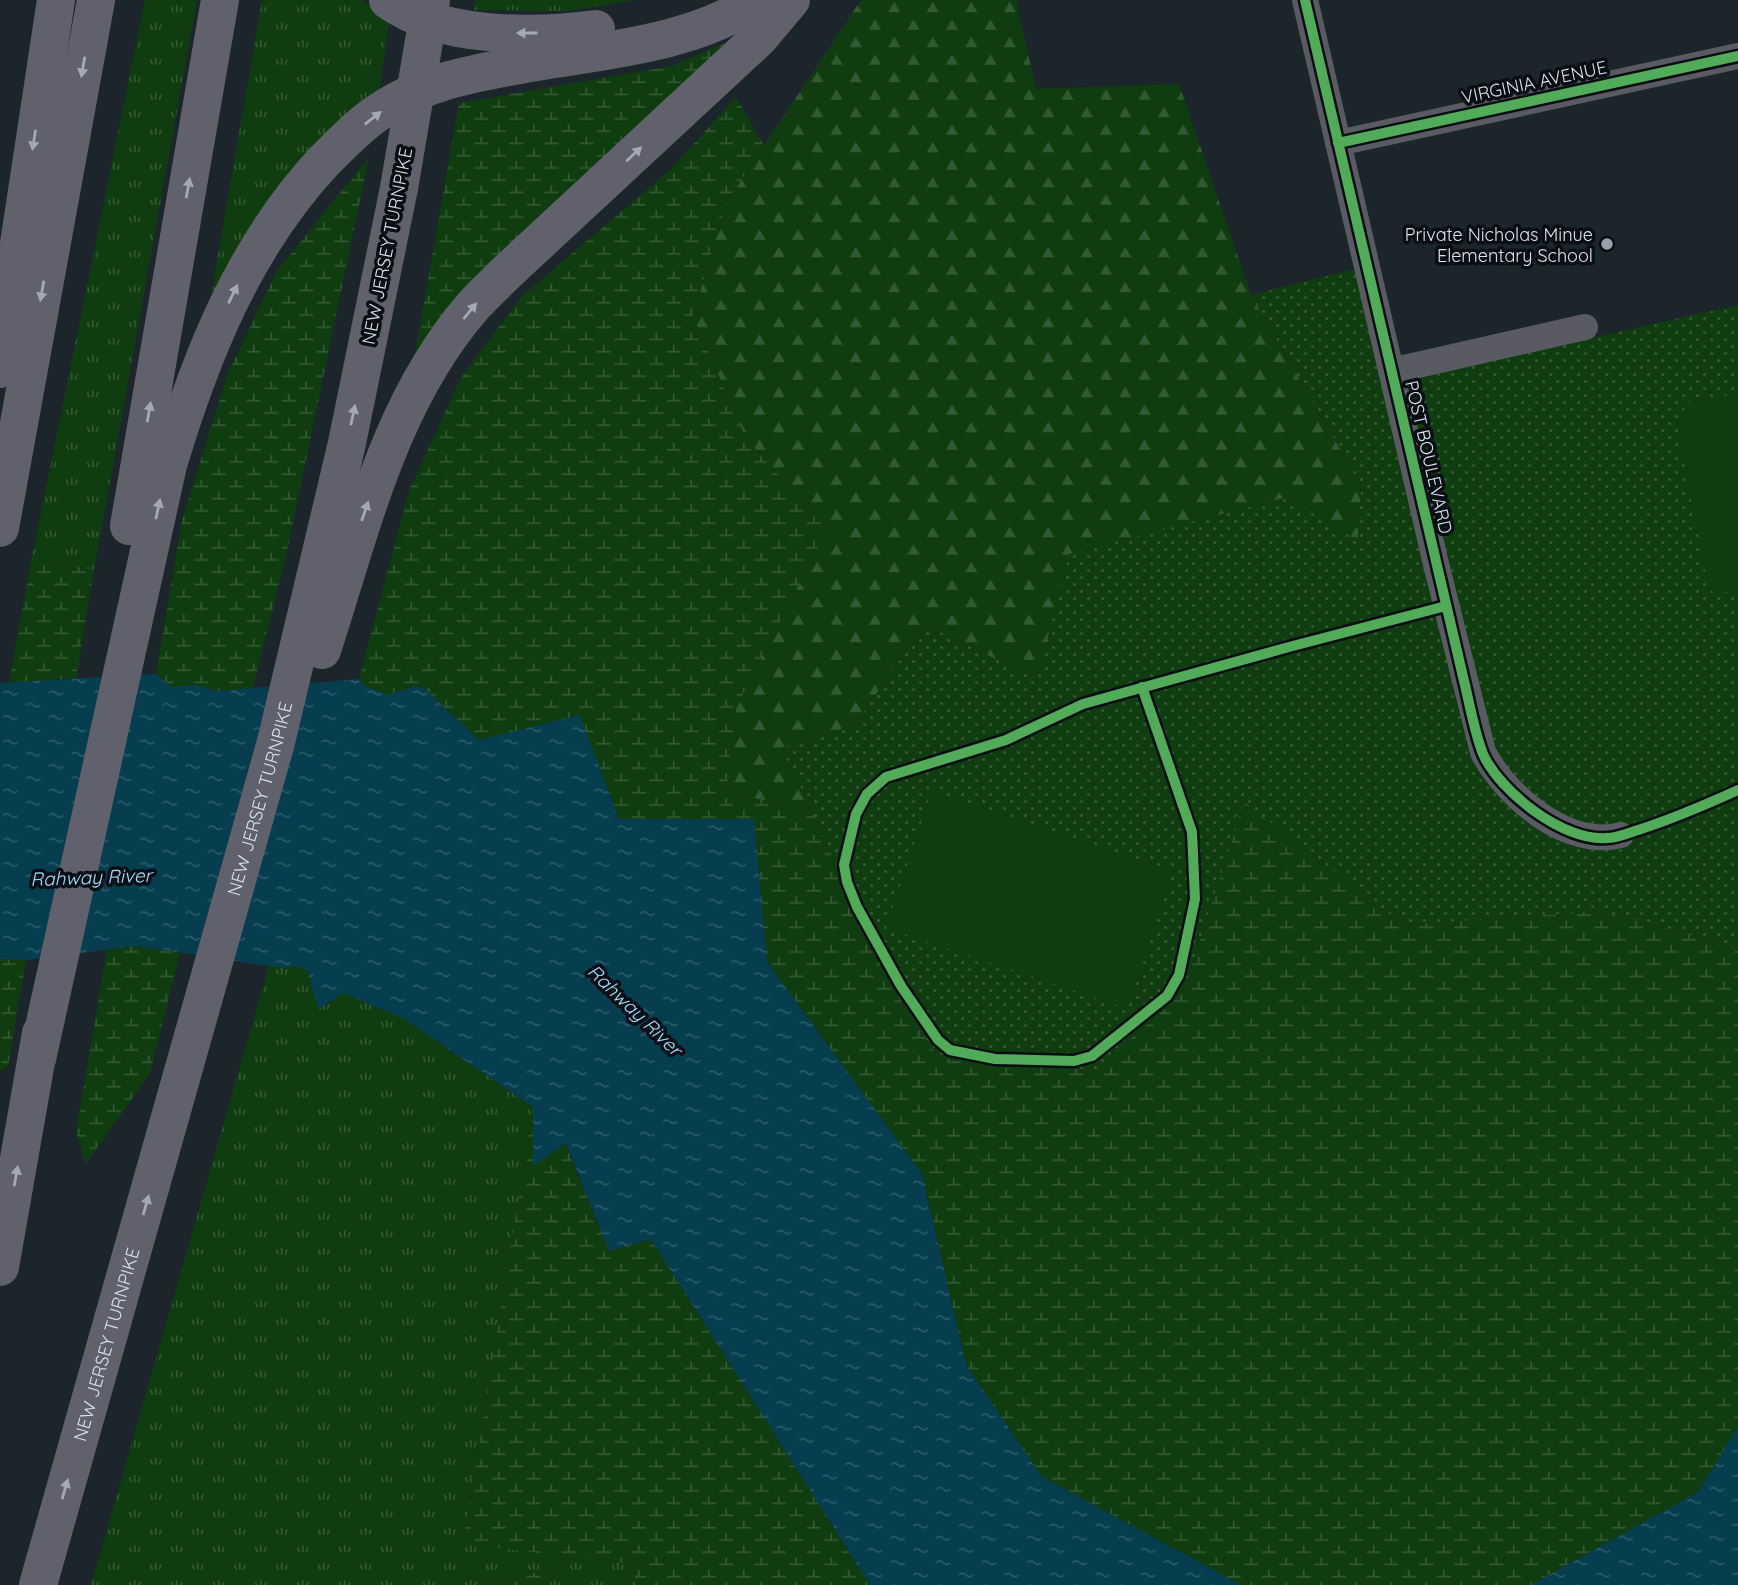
<svg xmlns="http://www.w3.org/2000/svg" width="1738" height="1585" viewBox="0 0 1738 1585" font-family="Quicksand,sans-serif">
  <style>
    .grass { fill: url(#grass-tufts) }
    .forest { fill: url(#forest-firs) }
    .wetland { fill: url(#wetland-marsh) }
    .park { fill: url(#park-dots) }
    .garden { fill: #0f3d0f }
    .water { fill: url(#water-ripples) }
    .lines { fill: none; stroke-linecap: round; stroke-linejoin: round }
    .minor { stroke: #5a5a63; stroke-width: 26 }
    .highway { stroke: #60616c; stroke-width: 38 }
    .highway-bridge { stroke: #60616c; stroke-width: 38 }
    .cycleway-casing { stroke: #080e13; stroke-width: 15 }
    .cycleway { stroke: #51ab58; stroke-width: 10 }
    .oneway { fill: #a4a9b3 }
    .poi-dot { fill: #98a1a9; stroke: #080e13; stroke-width: 2.5 }
    .labels { text-anchor: middle; dominant-baseline: central; stroke-width: 7; stroke-linejoin: round; paint-order: stroke }
    .street-label { font-size: 18px; fill: #dbe4ed; stroke: #080e13 }
    .poi-label { font-size: 18px; fill: #dbe4ed; stroke: #080e13; text-anchor: end }
    .water-label { font-size: 19px; font-style: italic; fill: #97e0fc; stroke: #080e13 }
  </style>
  <defs>
    <pattern id="grass-tufts" width="24" height="20" patternUnits="userSpaceOnUse" patternTransform="scale(1.75)"><rect width="24" height="20" fill="#0f3d0f"/><path d="M3 7l-1-3M5 7V3M7 7l1-3M15 17l-1-3M17 17v-4M19 17l1-3" fill="none" stroke="#315932"/></pattern>
    <pattern id="forest-firs" width="22" height="20" patternUnits="userSpaceOnUse" patternTransform="scale(1.75)"><rect width="22" height="20" fill="#0f3d0f"/><path d="M5 1l3.5 6h-7zM16 11l3.5 6h-7z" fill="#315932"/></pattern>
    <pattern id="wetland-marsh" width="20" height="14" patternUnits="userSpaceOnUse" patternTransform="scale(1.75)"><rect width="20" height="14" fill="#0f3d0f"/><path d="M1 5h8M5 5V1M11 12h8M15 12V8" fill="none" stroke="#315932"/></pattern>
    <pattern id="park-dots" width="8" height="8" patternUnits="userSpaceOnUse" patternTransform="scale(1.75)"><rect width="8" height="8" fill="#0f3d0f"/><path d="M2 2h.1M6 6h.1" fill="none" stroke="#315932" stroke-width="1.8" stroke-linecap="round"/></pattern>
    <pattern id="water-ripples" width="26" height="14" patternUnits="userSpaceOnUse" patternTransform="scale(1.75)"><rect width="26" height="14" fill="#063e4f"/><path d="M2 4q2-2 4 0t4 0M15 11q2-2 4 0t4 0" fill="none" stroke="#2a5a69"/></pattern>
  </defs>
  <rect width="100%" height="100%" fill="#1d252c"/>
  <path class="grass" d="M145,0H197L94,570L32,557Z
    M262,0H361L390,15L378,100L209,308Z
    M475,0H636L567,11L474,10Z
    M269,966H294L308,970L311,986L327,1005L343,993L403,1018L533,1107L463,1543L631,1564L637,1585H554L552,1568L485,1585H91Z"/>
  <path class="forest" d="M861,0H1016L1036,89L1179,84L1251,295L1361,485L1358,542L1037,680L924,624L855,725L781,748L814,815L726,790L736,708L827,529L746,439L693,316L726,203Z"/>
  <path class="wetland" d="M744,35L413,366L459,103L672,66Z
    M736,97L764,146L726,203L693,316L746,439L827,529L736,708L726,790L814,815L884,974L941,1062L975,1059L1183,993L1244,801L1404,925L1599,911L1716,941L1738,950V1427L1698,1492L1531,1585H1241L1042,1477L966,1365L922,1174L767,962L753,819H619L580,716L479,740L424,688L413,687L387,695L365,686L359,679L409,491L461,378L521,297L670,170Z
    M369,157L286,556L253,688L216,691L198,685L172,687L156,674L182,520L228,373L277,271Z
    M32,557L94,570L76,678L9,683Z
    M137,946L180,953L150,1073L86,1164L76,1132L107,950Z
    M0,959L26,960L8,1066L0,1071Z
    M533,1107L534,1165L565,1143L609,1251L651,1239L870,1585H637L631,1564L463,1544Z
    M552,1568L554,1585H486Z"/>
  <path class="park" d="M1375,264L1400,381L1738,305V950L1716,941L1599,911L1404,925L1244,802L1183,993L1094,1071L975,1059L941,1062L884,974L814,815L781,748L855,725L924,624L1037,679L1069,554L1287,497L1358,541L1361,485L1251,295Z"/>
  <path class="garden" d="M1738,394V592L1709,591L1676,421L1691,401Z
    M932,791L1172,871L1126,1008L886,928Z"/>
  <path class="water" d="M156,674L172,687L198,685L216,691L359,679L365,686L387,695L413,687L424,688L479,740L580,715L619,819H754L767,962L922,1174L966,1365L1042,1477L1241,1585H870L651,1239L609,1251L566,1143L533,1166V1107L403,1018L343,993L319,1009L311,986L308,970L294,966L283,968L137,946L26,960L0,959V683Z
    M1738,1427V1585H1531L1698,1492Z"/>
  <g class="lines">
    <path class="minor" d="M1305,0L1436,564L1483,752C1506,797 1568,849 1621,835
      M1338,143L1738,56
      M1391,371L1585,327"/>
    <g class="highway">
      <path d="M388,0C442,39 533,37 596,29"/>
      <path d="M0,369L56,0"/>
      <path d="M129,526L220,0"/>
      <path d="M0,528L96,0"/>
      <path d="M322,650C361,531 389,402 474,305C485,293 497,282 508,271L759,38L791,0"/>
      <path d="M37,1059L168,465C201,355 244,247 324,161C341,144 359,125 379,112C422,82 474,73 525,64C603,50 690,45 758,0"/>
      <path d="M0,1267L41,1033"/>
      <path id="s1" d="M38,1585L276,742L347,443L399,188"/>
    </g>
    <path class="highway-bridge" d="M399,188L431,0"/>
    <g class="cycleway-casing">
      <path id="cycleway" d="M1305,0L1464,681C1470,705 1474,731 1483,754C1500,792 1564,842 1607,838C1617,838 1628,833 1638,830C1672,819 1705,805 1738,790
        M1338,143L1738,56
        M1142,687L1192,832L1195,899L1179,975L1167,996L1092,1056L1074,1061L995,1059L950,1050L938,1040L901,986L857,907L847,882L844,865L856,814L867,794L886,777L1006,740L1083,704L1289,647L1446,606"/>
    </g>
    <use href="#cycleway" class="cycleway"/>
  </g>
  <defs><path id="oneway-solid" d="M-6-.8H1V-3.2L6.5 0L1 3.2V.8H-6Z" transform="scale(1.75)"/></defs>
  <g class="oneway">
    <use href="#oneway-solid" transform="translate(527 33) rotate(180)"/>
    <use href="#oneway-solid" transform="translate(83 67) rotate(100)"/>
    <use href="#oneway-solid" transform="translate(373 118) rotate(-38)"/>
    <use href="#oneway-solid" transform="translate(34 140) rotate(99)"/>
    <use href="#oneway-solid" transform="translate(634 154) rotate(-43)"/>
    <use href="#oneway-solid" transform="translate(188 188) rotate(-80)"/>
    <use href="#oneway-solid" transform="translate(42 291) rotate(100)"/>
    <use href="#oneway-solid" transform="translate(233 294) rotate(-64)"/>
    <use href="#oneway-solid" transform="translate(470 311) rotate(-51)"/>
    <use href="#oneway-solid" transform="translate(149 412) rotate(-80)"/>
    <use href="#oneway-solid" transform="translate(353 415) rotate(-78)"/>
    <use href="#oneway-solid" transform="translate(158 509) rotate(-78)"/>
    <use href="#oneway-solid" transform="translate(365 511) rotate(-71)"/>
    <use href="#oneway-solid" transform="translate(16 1176) rotate(-80)"/>
    <use href="#oneway-solid" transform="translate(146 1205) rotate(-74)"/>
    <use href="#oneway-solid" transform="translate(65 1489) rotate(-74)"/>
  </g>
  <circle class="poi-dot" cx="1607" cy="244" r="7"/>
  <g class="labels">
    <g class="street-label">
      <text transform="translate(1534 82) rotate(-12)">VIRGINIA AVENUE</text>
      <text transform="translate(387 246) rotate(-79)">NEW JERSEY TURNPIKE</text>
      <text transform="translate(1429 457) rotate(77)">POST BOULEVARD</text>
      <text stroke="none"><textPath href="#s1" startOffset="817">NEW JERSEY TURNPIKE</textPath></text>
      <text stroke="none"><textPath href="#s1" startOffset="250">NEW JERSEY TURNPIKE</textPath></text>
    </g>
    <g class="poi-label">
      <text x="1593" y="234">Private Nicholas Minue<tspan x="1593" dy="21">Elementary School</tspan></text>
    </g>
    <g class="water-label">
      <text transform="translate(91 877) rotate(-2)">Rahway River</text>
      <text transform="translate(635 1010) rotate(44)">Rahway River</text>
    </g>
  </g>
</svg>
